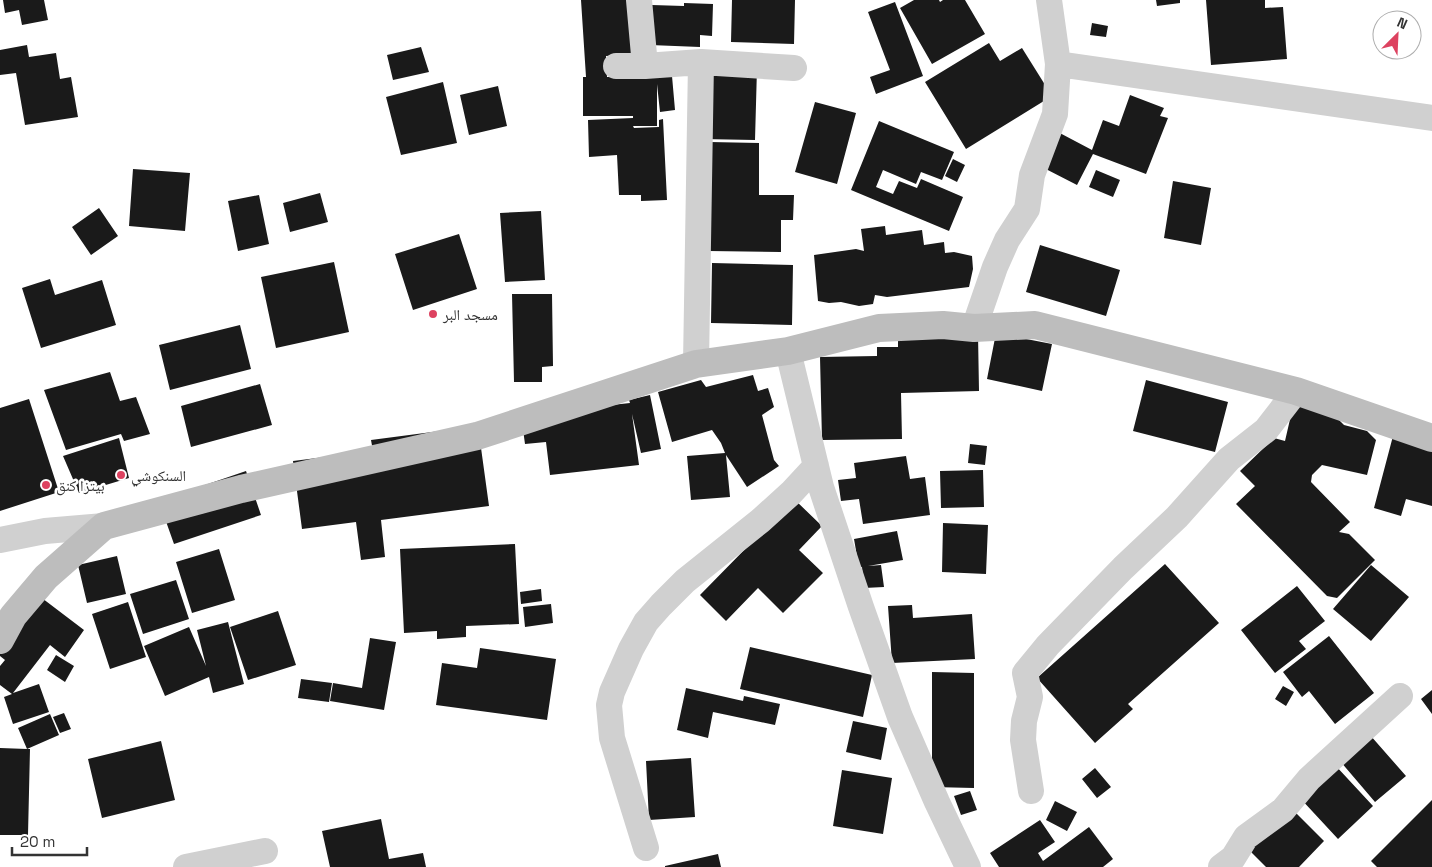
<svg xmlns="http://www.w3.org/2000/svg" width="1432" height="867" viewBox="0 0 1432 867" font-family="'Space Grotesk','Noto Naskh Arabic',sans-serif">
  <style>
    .building { fill: #1a1a1a }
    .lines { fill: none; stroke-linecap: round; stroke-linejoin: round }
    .street { stroke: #d0d0d0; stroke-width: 26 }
    .secondary { stroke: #bdbdbd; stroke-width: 28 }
    .poi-dot { fill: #dd4260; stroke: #fff; stroke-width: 2 }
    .labels { text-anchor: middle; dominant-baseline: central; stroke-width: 5; stroke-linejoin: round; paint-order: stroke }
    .poi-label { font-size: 15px; fill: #333; stroke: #fff; text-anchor: start }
  </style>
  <rect width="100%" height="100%" fill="#fff"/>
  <path class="building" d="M3,0H44L48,20L22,25L19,10L5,13Z
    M581,0H636L639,54L606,56L607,77L672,76L675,110L660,112L657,84V126H633L634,128L659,127V120L663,119L667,200L641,201V195H619L617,155L589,157L588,120L633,118V116H583V77H586Z
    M732,0H795L794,44L731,42Z
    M914,0H939L940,2L943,0H965L985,34L932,64L900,8Z
    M1156,0H1180V3L1157,6Z
    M1206,0H1265V8L1283,7L1287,59L1211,65Z
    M895,2L923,76L876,94L870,77L890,70L868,12Z
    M684,3L713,4L712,36L700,35V47L650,45L652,5L684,6Z
    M1092,23L1108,26L1106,37L1090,35Z
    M989,43L1000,61L1022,48L1052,96L966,149L925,82Z
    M27,45L29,57L56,53L60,79L71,77L78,117L25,125L16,73L0,75V50Z
    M421,47L429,72L393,80L387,55Z
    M704,66L757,68L755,140L701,139Z
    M443,82L457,143L401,155L386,97Z
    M498,86L507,126L469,135L460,95Z
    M1130,95L1164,108L1160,116L1168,118L1146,174L1093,154L1077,185L1038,165L1056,131L1092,150L1103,120L1119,126Z
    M815,102L856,113L837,184L795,172Z
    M879,121L954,152L942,180L921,172L916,184L883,170L876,187L893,194L899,181L917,188L921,179L963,197L949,231L851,190Z
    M710,142L759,143V195H794L793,220H781V252L709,251Z
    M953,159L965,165L957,182L945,176Z
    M133,169L190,173L185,231L129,226Z
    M1096,170L1120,180L1113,197L1089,187Z
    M1173,181L1211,188L1201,245L1164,238Z
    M320,193L328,222L290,232L283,203Z
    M259,195L269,244L238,251L228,201Z
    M99,208L118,236L91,255L72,227Z
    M541,211L545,280L505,282L500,213Z
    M885,226L886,235L922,230L924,245L944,242L945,253L954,252L972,256L973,269L969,287L887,297L875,295L873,304L859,306L841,302L829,303L818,301L814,255L856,249L864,251L861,229Z
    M459,234L477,289L413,310L395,254Z
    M1040,245L1120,270L1106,316L1026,292Z
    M334,262L349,332L276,348L261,277Z
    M712,263L793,265L792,325L711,323Z
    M50,279L55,295L102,280L116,325L41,348L22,288Z
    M512,294H552L553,366L542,367V382H514Z
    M240,325L251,369L170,390L159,345Z
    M996,333L1052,344L1042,391L987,379Z
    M978,334L979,391L901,393L902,439L822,440L820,357L877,356V347H898V335Z
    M110,372L120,401L136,397L150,434L124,441L121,434L66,450L44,390Z
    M753,375L758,391L768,388L774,407L762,415L774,460L779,466L747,487L726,455L730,497L691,500L687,456L725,453L721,443L712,430L672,442L658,392L701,380L706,387Z
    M1146,380L1228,402L1215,452L1133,431Z
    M260,384L272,425L191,447L181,406Z
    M650,395L661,449L641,453L632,414L639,465L550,475L546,442L525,444L521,415L630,403L629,400Z
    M29,399L59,492L0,511V408Z
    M1294,402L1328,409L1344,425L1367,431L1376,440L1367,475L1322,465L1312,475L1311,482L1350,522L1339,532L1349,534L1375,560L1337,598L1327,596L1236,504L1255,486L1240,471L1274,438L1285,441Z
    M478,426L489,506L381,520L385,557L361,560L356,522L302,529L293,461L373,451L371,440Z
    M1393,436L1432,446V506L1406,499L1401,516L1374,508Z
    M119,438L129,478L79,493L63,456Z
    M970,444L987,446L985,465L968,463Z
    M906,456L910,479L925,477L930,515L863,524L859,499L841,501L838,480L856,478L854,463Z
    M983,470L984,507L941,508L940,471Z
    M246,471L261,515L174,544L163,513L170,497Z
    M794,499L822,526L799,550L823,573L783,613L758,588L726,621L700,595Z
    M943,523L988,525L986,574L942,572Z
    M897,531L903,560L868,566L881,565L884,587L864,588L862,567L859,568L854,539Z
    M515,544L519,624L466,626V637L437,639V631L404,633L400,549Z
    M219,549L235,600L192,613L176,562Z
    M117,556L126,594L87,603L78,565Z
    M1165,564L1219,623L1128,704L1133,709L1095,743L1037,678Z
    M1371,565L1409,597L1371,641L1333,609Z
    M176,580L189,619L143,634L130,594Z
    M1297,586L1325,621L1299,641L1306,649L1275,673L1241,630Z
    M30,589L84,630L65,657L50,645L13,693L39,684L49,712L13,724L4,697L12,694L0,685V666L5,660L0,656V632Z
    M541,589L542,601L521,604L520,592Z
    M128,602L146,657L110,669L92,614Z
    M551,604L553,623L525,627L523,607Z
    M912,605L913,618L972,614L975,659L892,663L888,606Z
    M278,611L296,665L248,680L230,627Z
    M228,622L244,684L213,693L209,677L165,696L144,646L189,627L206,666L197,630Z
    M1329,636L1374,693L1335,724L1309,691L1302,697L1283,672Z
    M370,638L396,642L384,710L330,701L333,683L362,688Z
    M750,647L872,675L863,717L740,689Z
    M480,648L556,659L547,720L436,705L442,663L477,668Z
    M56,655L74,666L65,682L47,670Z
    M932,672L974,673V788L932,787Z
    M301,679L332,683L329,702L298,698Z
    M1283,686L1294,692L1286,706L1275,699Z
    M686,688L743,701L744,696L780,704L775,725L713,712L708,738L677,730Z
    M1432,690V714L1421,699Z
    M64,713L71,729L60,733L53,717Z
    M50,714L59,735L27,749H30L28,835H0V748L27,749L18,728Z
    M853,721L887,728L881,760L846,752Z
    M1370,735L1406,776L1375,802L1340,761Z
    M161,741L175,800L102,818L88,759Z
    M691,758L695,817L649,820L646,761Z
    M1335,765L1373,806L1338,839L1300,798Z
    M1095,768L1111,787L1097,798L1082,779Z
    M842,770L892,778L883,834L833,826Z
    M970,791L977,810L961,815L954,796Z
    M1432,800V867H1377L1371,861Z
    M1055,801L1077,812L1067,831L1046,820Z
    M1291,808L1324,841L1299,867H1266L1249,850Z
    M381,819L389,859L423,853L426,867H330L322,831Z
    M1040,820L1055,842L1038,853L1043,861L1089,827L1113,859L1103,867H999L990,853Z
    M718,854L721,867H665V866Z"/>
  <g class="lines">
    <path class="street" d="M639,0L645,66
      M1058,64L1432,118
      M616,66H645L701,62L794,68
      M974,328L995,267L1007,240L1027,209L1032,175L1055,114L1058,64L1049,0
      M788,351L821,487L861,607L900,717L937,802L968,867
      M696,364L701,62
      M0,540L45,531L104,526
      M1031,791L1023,740L1024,721L1030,697L1025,673L1048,645L1123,568L1177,517L1229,459L1266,430L1296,391
      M646,848L612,738L609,705L612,692L631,649L646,622L661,605L685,581L760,521L791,493L816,466
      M186,867L265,851
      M1221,867L1233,858L1246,837L1283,810L1309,779L1400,696"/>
    <path class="secondary" d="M0,640L13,616L46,577L104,526L241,489L477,436L696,364L788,351L879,328L943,325L974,328L1035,325L1296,391L1432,438"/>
  </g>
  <g class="poi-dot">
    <circle cx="433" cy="314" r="5"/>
    <circle cx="121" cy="475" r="5"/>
    <circle cx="46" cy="485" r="5"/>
  </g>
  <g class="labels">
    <g class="poi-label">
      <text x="443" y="314">مسجد البر</text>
      <text x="131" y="475">السنكوشي</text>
      <text x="56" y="485">بيتزا كنق</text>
    </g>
  </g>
  <g transform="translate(1397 35) rotate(24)"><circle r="24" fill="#ffffff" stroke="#adadad"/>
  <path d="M0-4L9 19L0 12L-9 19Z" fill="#dd4260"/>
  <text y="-8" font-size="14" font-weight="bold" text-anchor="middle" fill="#333333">N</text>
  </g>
  <path d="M12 847v8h75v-8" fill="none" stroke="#333333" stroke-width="2.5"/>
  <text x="20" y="847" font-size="15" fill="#333333" stroke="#ffffff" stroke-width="4" paint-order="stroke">20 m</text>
</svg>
